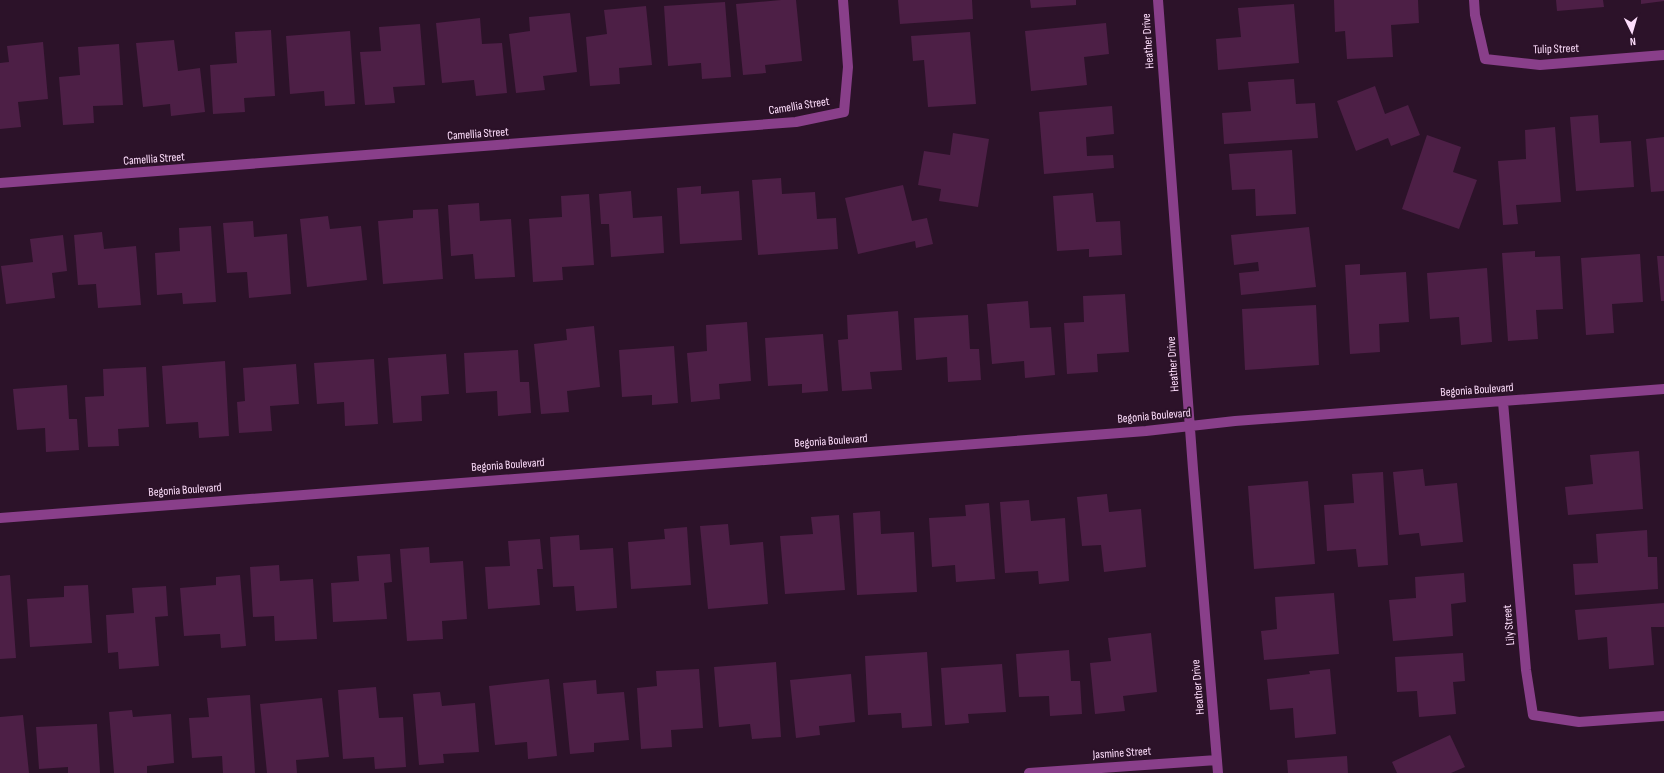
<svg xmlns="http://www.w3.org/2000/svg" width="1664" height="773" viewBox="0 0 1664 773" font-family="'Sofia Sans Condensed',sans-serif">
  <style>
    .building { fill: #4d1f46 }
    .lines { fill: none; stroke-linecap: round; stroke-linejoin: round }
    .minor { stroke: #893f8a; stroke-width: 10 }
    .labels { text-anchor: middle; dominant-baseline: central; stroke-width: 3.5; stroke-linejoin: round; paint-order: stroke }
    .street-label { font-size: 12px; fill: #fedefc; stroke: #2c1229 }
  </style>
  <rect width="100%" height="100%" fill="#2c1229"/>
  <path class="building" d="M781,0H796L802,61L765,65L766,73L743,75L736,4Z
    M898,0H972L973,19L900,24Z
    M1030,0H1076V5L1031,8Z
    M1334,0H1418L1419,23L1391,25L1393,57L1347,59L1345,31L1335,32Z
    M1556,0H1603L1604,7L1557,11Z
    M1641,0H1664V1L1641,4Z
    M725,2L731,77L702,79L701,63L668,66L664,6Z
    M1294,4L1299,63L1218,70L1216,39L1241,37L1238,8Z
    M646,6L652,65L619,68L620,84L590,86L586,37L607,34L604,10Z
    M570,13L577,72L543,76L545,90L516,93L509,34L530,31L529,17Z
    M480,18L482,44L502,43L507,93L476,96L474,80L442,83L436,23Z
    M1106,23L1109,54L1084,57L1087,85L1031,91L1025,31Z
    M420,24L425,85L393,87L395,103L365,105L360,52L381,51L379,27Z
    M271,30L275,96L244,98L245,112L213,114L210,65L237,63L235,32Z
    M350,31L355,104L325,106L324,91L290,94L286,36Z
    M970,32L976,104L928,107L924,60L913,61L911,36Z
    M174,40L178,71L200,68L205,112L171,116L170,104L143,107L136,43Z
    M43,42L48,99L18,102L21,127L0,129V63L9,62L7,46Z
    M119,44L123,105L93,106L94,123L63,125L59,77L80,75L78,47Z
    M1294,79L1296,104L1315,103L1318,138L1224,144L1222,113L1251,111L1248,82Z
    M1375,86L1385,114L1408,105L1420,135L1391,146L1388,138L1356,151L1337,101Z
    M1112,106L1114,134L1086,137L1087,156L1113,155L1114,168L1044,174L1039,112Z
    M1598,115L1600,143L1631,141L1634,187L1576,191L1570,117Z
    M1555,127L1561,202L1516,205L1518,224L1503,225L1498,161L1526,159L1525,130Z
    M953,133L989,139L978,207L939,201L941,189L918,185L924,151L950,155Z
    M1427,135L1461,147L1453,172L1477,180L1459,229L1402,209Z
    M1664,137V191L1651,192L1646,139Z
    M1292,150L1296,214L1256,216L1255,189L1232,190L1229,154Z
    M781,178L782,194L815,192L817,219L836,218L838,249L758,255L752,180Z
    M903,185L912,221L927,218L933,244L916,248L915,241L858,254L845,198Z
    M701,186V194L739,191L742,240L680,244L677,188Z
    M631,191L633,218L662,216L664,253L611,257L609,224H601L599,194Z
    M1093,193L1096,222L1120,221L1122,255L1089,257V249L1057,251L1053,196Z
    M589,194L594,265L562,267L563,280L533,282L529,219L562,217L561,196Z
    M479,203L480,221L511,219L515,277L475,279L473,254L451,256L448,205Z
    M438,209L443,279L383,284L378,221L413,218V210Z
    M328,216L330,229L361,226L367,280L307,287L300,219Z
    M253,221L254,237L287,234L291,294L249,298L247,272L227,273L223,223Z
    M211,226L216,302L183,304L182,293L157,295L155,253L180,251L179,228Z
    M1309,227L1316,287L1241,295L1239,273L1259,271L1258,262L1234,265L1231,235Z
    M102,232L104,249L136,246L141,305L98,308L96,284L78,285L74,235Z
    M63,235L67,271L52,273L55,298L6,304L1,266L33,262L30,239Z
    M1535,251V257L1560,256L1563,309L1536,310L1538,339L1508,341L1502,253Z
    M1640,254L1643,302L1612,304L1614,333L1586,335L1581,258Z
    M1657,256H1664V301H1661Z
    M1360,264V275L1406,272L1409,322L1379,324L1380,352L1350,354L1345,265Z
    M1487,268L1492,342L1461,345L1459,317L1430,319L1427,273Z
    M1125,294L1129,352L1097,354L1098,372L1067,374L1064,323L1084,322L1083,296Z
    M1028,301L1030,328L1051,327L1055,375L1025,378L1024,361L992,364L987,304Z
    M1316,305L1319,365L1245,370L1242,309Z
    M898,311L902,370L870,372L872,389L842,391L838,340L848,339L847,315Z
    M968,315L970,349H979L981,380L948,382L947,357L916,360L914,318Z
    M747,322L751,381L719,384L720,399L691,402L687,353L707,351L706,325Z
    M594,326L600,387L567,391L569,412L541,414L534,344L567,340L566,329Z
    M823,334L828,391L802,393V384L768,386L765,338Z
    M674,346L678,403L652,405V395L622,397L619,350Z
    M518,350L520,382H529L531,413L498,416L497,391L466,393L464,353Z
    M446,354L449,394L421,396L422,421L393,423L388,358Z
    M374,359L378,424L345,426L344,402L317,404L314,363Z
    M225,361L229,436L199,438L198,422L166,424L162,366Z
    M296,364L299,404L270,406L272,431L239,433L237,402L245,401L243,368Z
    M146,367L149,427L118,429L119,446L88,447L85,397L104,396L103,369Z
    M67,385L69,419H77L79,450L46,452L45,428L17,430L13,389Z
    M1639,451L1643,509L1568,515L1565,487L1593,484L1590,455Z
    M1423,469L1425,486L1457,483L1463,542L1421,546L1419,533L1399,535L1393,472Z
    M1383,472L1388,565L1358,567L1356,549L1327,551L1324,505L1354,503L1352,474Z
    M1308,481L1315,564L1254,569L1248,486Z
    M1107,494L1109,512L1141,509L1146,567L1104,572L1101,545L1082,546L1077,497Z
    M1029,500L1031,521L1065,518L1069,581L1039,584L1038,571L1005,573L1000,502Z
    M989,503L995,579L956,582L955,565L932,567L929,518L966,516L965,505Z
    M880,511L881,534L914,532L917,592L857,595L853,513Z
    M839,515L845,590L785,594L780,536L813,534L811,517Z
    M728,524L730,545L763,542L768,604L708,609L700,526Z
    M687,527L691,585L631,589L628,542L665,539L664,529Z
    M1647,530L1648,557H1657L1658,589L1575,595L1573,564L1598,563L1596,534Z
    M579,535L580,550L613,548L617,608L576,611L574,586L553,587L550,537Z
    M540,539L543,569H537L540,605L488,609L485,567L510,566L508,541Z
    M429,547L430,563L463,561L467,619L442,621L443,639L407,641L400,549Z
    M390,554L392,582L384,583L387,619L333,622L331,583L359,581L357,556Z
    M279,565L280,581L313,579L317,639L275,641L274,616L253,617L250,567Z
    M1464,573L1466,602L1451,604L1453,636L1393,641L1389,600L1416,598L1415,577Z
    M10,575L16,658L0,659V576Z
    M240,575L246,646L221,648L220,634L184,636L180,588L216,585V577Z
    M88,585L92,643L30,647L27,599L64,597V586Z
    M166,586L168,616L155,617L159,666L119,669L118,652L108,653L106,615L134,613L132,588Z
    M1334,593L1339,654L1264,660L1261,631L1277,629L1275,597Z
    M1664,603V627H1651L1654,665L1609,669L1607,637L1578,640L1575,610Z
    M1151,633L1157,692L1123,696L1125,711L1095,714L1090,663L1111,661L1108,638Z
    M1069,650L1071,681H1080L1082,714L1050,716L1049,696L1019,697L1016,654Z
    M927,652L932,726L902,728L901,713L868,715L865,656Z
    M1463,653L1465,681L1453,682L1456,714L1419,717L1417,691L1397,692L1395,657Z
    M776,662L781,737L752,739L750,724L719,727L714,667Z
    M1002,664L1006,712L968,714L969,723L945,725L941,668Z
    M699,669L703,728L671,730L672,747L641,749L637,688L657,686L656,671Z
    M1330,669L1336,734L1295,738L1293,708L1270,710L1267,679L1310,674L1309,671Z
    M851,674L855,722L819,726L820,735L796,738L790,680Z
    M549,679L557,756L528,759L527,742L495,745L489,686Z
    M596,680L597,694L624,692L629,740L594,743V752L570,754L563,683Z
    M376,687L379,718L403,717L406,767L375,769L374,757L343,759L338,690Z
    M440,692L442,706L475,703L479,752L443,754L444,763L419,765L413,694Z
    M250,695L255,773H223L222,756L192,758L189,718L209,717L207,698Z
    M322,698L329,757L296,760L297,773H267L260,704Z
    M132,710L133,717L171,714L174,763L147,766V773H114L109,712Z
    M23,715L29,773H0V717Z
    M97,724L100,773H68V767L39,769L36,727Z
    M1450,735L1465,767L1451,773H1397L1392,762Z
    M1347,756L1348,773H1288L1287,760Z"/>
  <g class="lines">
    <path class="minor" d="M1158,0L1193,469L1218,773
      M1474,0L1475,15L1485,59L1540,65L1664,55
      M0,183L796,122L844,112L848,67L843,0
      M1503,402L1526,670L1533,715L1579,722L1664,716
      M0,518L1146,431L1235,421L1664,389
      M1029,773L1217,760"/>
  </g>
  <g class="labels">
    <g class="street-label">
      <text transform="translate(1148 41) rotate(-94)">Heather Drive</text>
      <text transform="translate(1556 49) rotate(-2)">Tulip Street</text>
      <text transform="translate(799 106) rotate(-9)">Camellia Street</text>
      <text transform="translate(478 134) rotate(-4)">Camellia Street</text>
      <text transform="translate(154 159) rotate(-4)">Camellia Street</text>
      <text transform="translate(1173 364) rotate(-94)">Heather Drive</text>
      <text transform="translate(1477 390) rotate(-4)">Begonia Boulevard</text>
      <text transform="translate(1154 416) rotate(-5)">Begonia Boulevard</text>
      <text transform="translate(831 441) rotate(-4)">Begonia Boulevard</text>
      <text transform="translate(508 465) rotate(-4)">Begonia Boulevard</text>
      <text transform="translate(185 490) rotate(-4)">Begonia Boulevard</text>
      <text transform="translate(1509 625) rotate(-95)">Lily Street</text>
      <text transform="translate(1198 687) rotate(-95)">Heather Drive</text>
      <text transform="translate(1122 753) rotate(-4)">Jasmine Street</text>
    </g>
  </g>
  <g transform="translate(1632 32) rotate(175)" stroke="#2c1229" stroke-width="3" paint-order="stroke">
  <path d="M0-3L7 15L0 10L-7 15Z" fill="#fedefc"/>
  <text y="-6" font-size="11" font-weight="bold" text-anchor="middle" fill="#fedefc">N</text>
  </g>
</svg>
